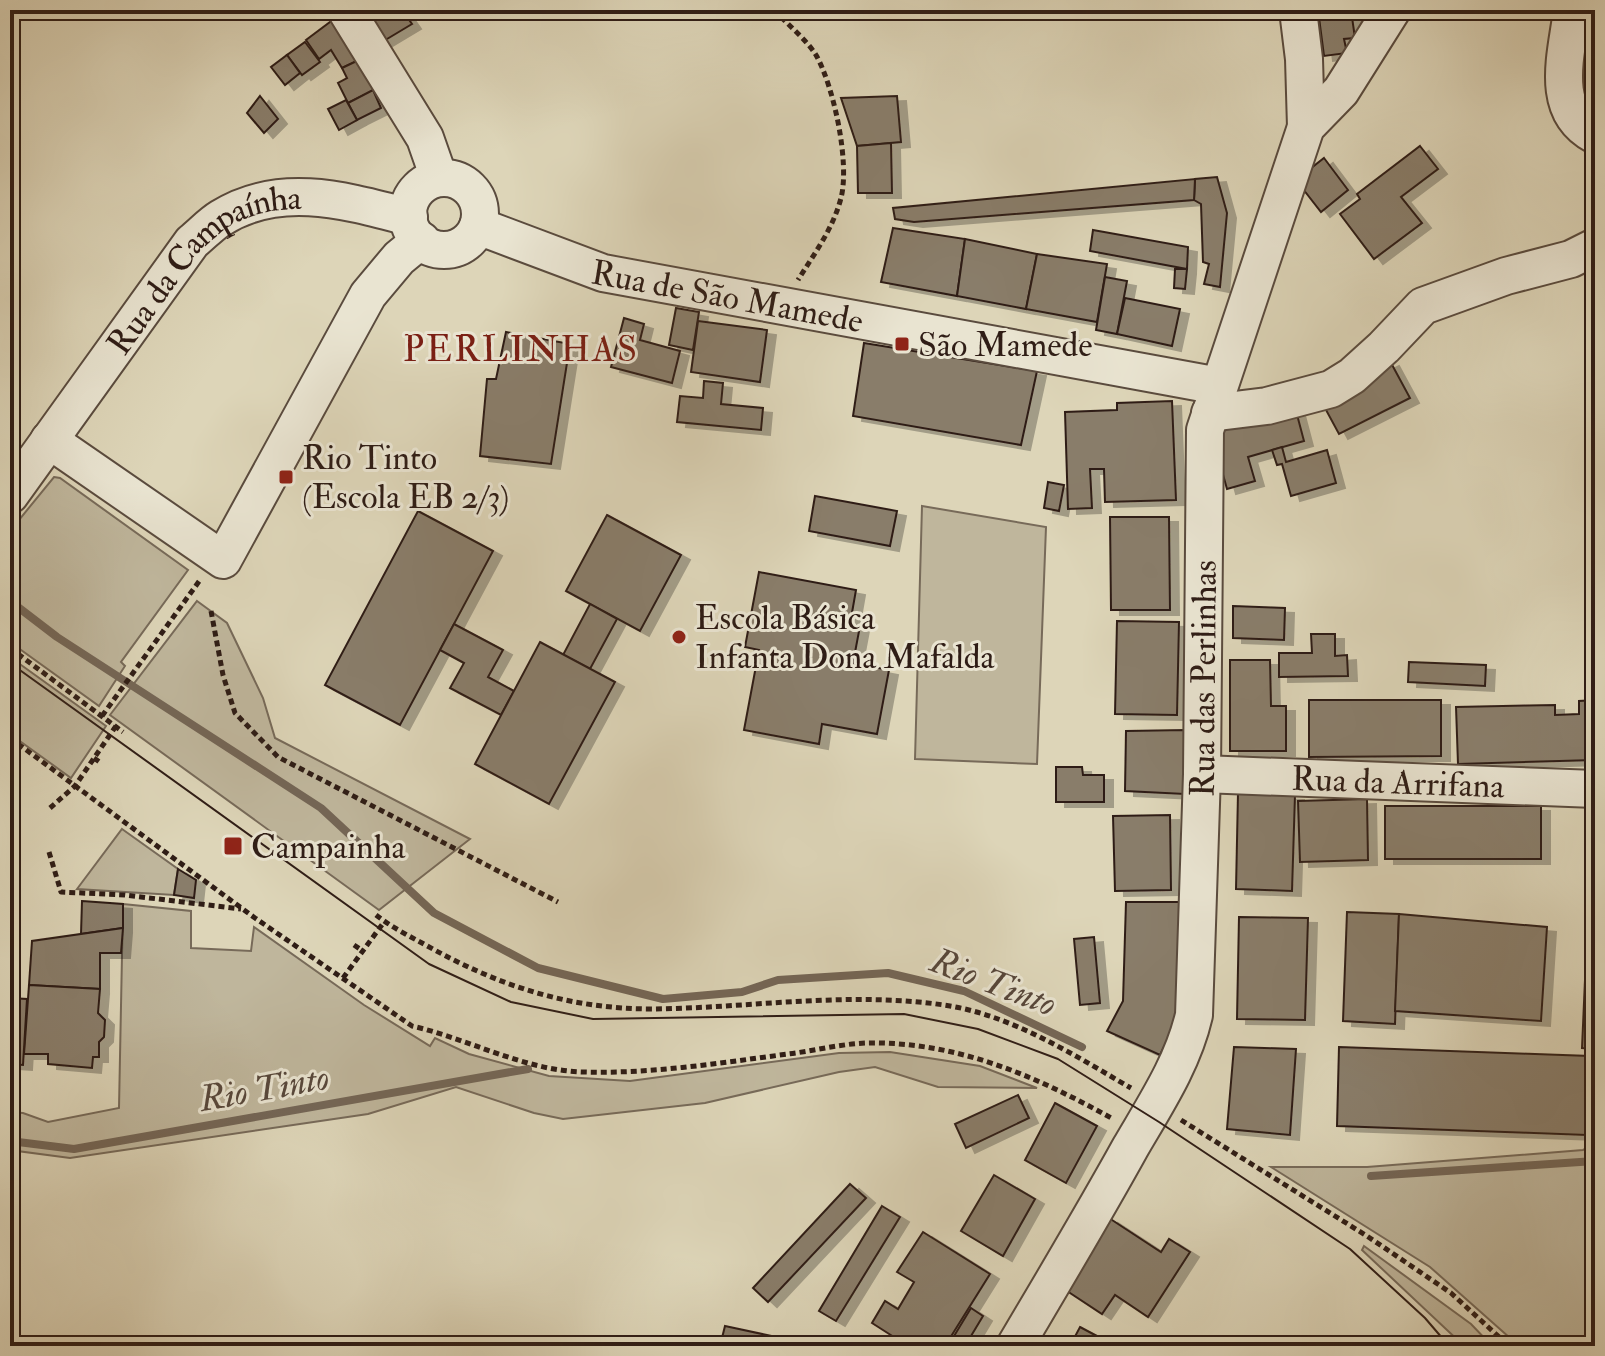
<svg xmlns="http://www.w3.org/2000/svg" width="1605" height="1356" font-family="'IM FELL Double Pica',serif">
<defs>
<filter id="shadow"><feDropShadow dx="9" dy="5" stdDeviation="0" flood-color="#0004"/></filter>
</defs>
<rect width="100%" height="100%" fill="#ddd5b8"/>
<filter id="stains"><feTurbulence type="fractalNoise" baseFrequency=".0025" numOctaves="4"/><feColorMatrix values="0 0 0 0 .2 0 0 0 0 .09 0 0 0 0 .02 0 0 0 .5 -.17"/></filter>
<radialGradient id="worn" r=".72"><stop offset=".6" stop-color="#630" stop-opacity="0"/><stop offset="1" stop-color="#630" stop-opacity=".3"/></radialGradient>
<g fill="#bfb69c" stroke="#776a59" stroke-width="2">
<polygon points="54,477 60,478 188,570 121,662 125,666 99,706 10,642 10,531"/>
<polygon points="922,506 1046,527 1037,764 915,759"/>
<polygon points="197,601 227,623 263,698 275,738 470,839 379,910 110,715"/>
<polygon points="10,657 106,726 71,778 10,734"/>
<polygon points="122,829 178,869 174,895 77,889"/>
<polygon points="123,904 191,911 191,948 251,951 254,927 364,1005 430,1046 435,1038 469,1054 549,1076 630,1081 839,1053 890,1052 980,1066 1037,1088 938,1087 875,1067 839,1072 705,1103 563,1119 534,1113 456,1087 368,1114 70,1158 10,1150 10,1112 23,1113 48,1122 119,1108"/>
<polygon points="1595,1144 1595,1346 1519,1346 1430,1267 1271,1167 1367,1167 1583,1150"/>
<polygon points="1364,1246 1471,1324 1492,1346 1464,1346 1362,1250"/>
</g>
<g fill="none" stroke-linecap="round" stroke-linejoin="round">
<g stroke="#746656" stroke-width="8">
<polyline points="10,601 57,637 321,808 434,913 538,968 663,999 742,992 778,980 888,973 964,991 1082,1047"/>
<polyline points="10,1141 74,1149 528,1069"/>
<polyline points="1371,1176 1595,1161"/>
</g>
</g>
<g fill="#897d6a" stroke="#2f1d16" stroke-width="2" filter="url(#shadow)">
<polygon points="359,10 412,10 405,14 412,24 382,42"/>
<polygon points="1318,10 1351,10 1355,38 1344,39 1347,53 1324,56"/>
<polygon points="1580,10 1595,10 1594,69 1567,16"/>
<polygon points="338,16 363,58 342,68 331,50 319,59 306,40"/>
<polygon points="305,42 320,62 302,75 287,55"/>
<polygon points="287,55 300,73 285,85 271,67"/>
<polygon points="363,58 377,89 348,103 338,83 347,78 342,68"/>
<polygon points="373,90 381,108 357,120 348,103"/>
<polygon points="260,96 278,119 264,133 247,113"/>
<polygon points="897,96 901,142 857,146 841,98"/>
<polygon points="346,100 357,120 339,130 328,109"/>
<polygon points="891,143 892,193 858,193 857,146"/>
<polygon points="1420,146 1438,169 1401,197 1422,223 1374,259 1340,214 1360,199 1357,194"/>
<polygon points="1324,158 1348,190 1321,212 1296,180"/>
<polygon points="1217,177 1227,213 1220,287 1204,284 1209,264 1203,262 1201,204 1194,200 1195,179"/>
<polygon points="1195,179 1194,200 914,222 895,219 893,208"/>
<polygon points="893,228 965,239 957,296 881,282"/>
<polygon points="1093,230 1188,247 1187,269 1090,251"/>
<polygon points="965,239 1037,254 1026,309 957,296"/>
<polygon points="1037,254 1107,264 1097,322 1026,309"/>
<polygon points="1175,269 1187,269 1185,289 1174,288"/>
<polygon points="1105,277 1127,281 1117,334 1096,330"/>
<polygon points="1125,298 1180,309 1172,346 1117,334"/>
<polygon points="676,308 699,312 693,350 669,345"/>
<polygon points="624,318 644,324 640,340 680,351 672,383 611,367"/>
<polygon points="698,321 767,330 760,382 691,372"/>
<polygon points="506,332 570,344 551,464 480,456 487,379 496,379"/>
<polygon points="864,343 1037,371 1021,445 853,416"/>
<polygon points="1390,361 1410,398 1339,434 1319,397"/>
<polygon points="704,381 723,383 721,404 763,408 761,430 677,422 680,396 703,398"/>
<polygon points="1172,401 1176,500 1105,502 1104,469 1090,469 1092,508 1068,509 1065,412 1117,410 1117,403"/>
<polygon points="1295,407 1304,441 1248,457 1255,481 1227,489 1211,431"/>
<polygon points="1282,447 1286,462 1327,450 1336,483 1291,496 1282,464 1277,465 1272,450"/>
<polygon points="1048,482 1064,485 1059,511 1044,508"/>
<polygon points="815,496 897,511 890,546 809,531"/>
<polygon points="418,511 493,551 400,725 325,685"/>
<polygon points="607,515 681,555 640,631 566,591"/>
<polygon points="1110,517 1169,517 1170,610 1111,610"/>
<polygon points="759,572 856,590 850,624 860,626 853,663 889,670 877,734 822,724 819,744 744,730 759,650 745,647"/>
<polygon points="590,604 617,619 590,669 563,655"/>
<polygon points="1233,606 1285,608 1284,640 1233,638"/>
<polygon points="1117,621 1179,622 1177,715 1115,714"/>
<polygon points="454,624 503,650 488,677 514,691 501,715 450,688 464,663 440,650"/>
<polygon points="1311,634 1335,634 1335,656 1347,655 1348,676 1279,677 1279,653 1312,653"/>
<polygon points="540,642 615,682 549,804 475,764"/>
<polygon points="1230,660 1270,660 1271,706 1286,706 1286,751 1230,751"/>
<polygon points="1409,662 1486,665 1485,686 1408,682"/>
<polygon points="1309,700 1441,700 1441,756 1309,757"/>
<polygon points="1595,700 1595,760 1458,764 1456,707 1555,705 1555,715 1579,714 1579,701"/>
<polygon points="1186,730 1185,794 1125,791 1126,731"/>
<polygon points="1056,767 1082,767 1083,775 1104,775 1104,802 1056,802"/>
<polygon points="1238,793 1295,795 1292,891 1236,889"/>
<polygon points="1367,799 1368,860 1300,862 1298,801"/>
<rect x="1385" y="806" width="156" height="53"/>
<polygon points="1170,815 1171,890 1115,891 1113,816"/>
<polygon points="178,869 196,880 194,898 174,895"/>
<polygon points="82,901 123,904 123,928 81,934"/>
<polygon points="1126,902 1183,902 1178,1018 1160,1055 1107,1031 1123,1001"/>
<polygon points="1347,912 1399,914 1395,1024 1343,1021"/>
<polygon points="1399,914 1547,927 1541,1021 1395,1011"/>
<polygon points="1239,917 1308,918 1305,1020 1237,1019"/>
<polygon points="123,928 121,953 100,953 100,989 29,985 32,941"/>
<polygon points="1587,935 1595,936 1595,1049 1582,1048"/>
<polygon points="1094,937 1100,1003 1080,1005 1074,939"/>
<polygon points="29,985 100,989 98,1013 105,1020 104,1037 99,1042 99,1057 93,1057 92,1068 48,1064 48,1054 24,1054"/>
<polygon points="10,998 27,999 23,1065 10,1064"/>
<polygon points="1234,1047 1296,1049 1290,1135 1227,1129"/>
<polygon points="1339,1047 1590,1056 1587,1135 1337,1126"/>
<polygon points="1018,1095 1029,1118 966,1148 955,1124"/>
<polygon points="1055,1103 1097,1126 1066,1183 1025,1160"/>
<polygon points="994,1175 1035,1199 1003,1256 961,1231"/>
<polygon points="850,1184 866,1198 768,1302 753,1288"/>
<polygon points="882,1206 900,1217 836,1321 819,1311"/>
<polygon points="1109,1218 1161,1252 1169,1239 1190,1252 1148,1317 1115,1295 1102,1314 1064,1289"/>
<polygon points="923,1232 990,1274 945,1346 908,1346 872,1323 885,1301 898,1309 914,1282 897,1272"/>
<polygon points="971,1308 983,1316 965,1346 948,1346"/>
<polygon points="725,1326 818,1346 720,1346"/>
<polygon points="1080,1327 1112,1344 1111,1346 1070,1346"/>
</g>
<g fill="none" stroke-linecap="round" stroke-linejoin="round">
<g stroke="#5a4b3e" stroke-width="40">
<g id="minor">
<polyline points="346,10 425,138 439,178"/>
<polyline points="1298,10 1304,59 1306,127"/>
<path d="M1572,10C1567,53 1548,110 1595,135"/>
<circle cx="444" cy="214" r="36"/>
<path id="s1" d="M478,226L603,273L1219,386"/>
<polyline points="1210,413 1267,406 1331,389 1352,376 1384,347 1423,306 1506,276 1571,259 1595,247"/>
<polyline points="49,440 223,560 368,295 399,258 421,240"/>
<path id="s2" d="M10,495L192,242C202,234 211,224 221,218C280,181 347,201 409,217"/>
<path id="s3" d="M1202,774L1595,789"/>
<path id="s4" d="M1015,1346C1054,1280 1093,1215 1130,1148C1155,1105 1183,1063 1194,1015L1202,774L1205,430L1306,127L1341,91L1392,10"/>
</g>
</g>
<g stroke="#2f1d16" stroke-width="5" stroke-dasharray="6 4" stroke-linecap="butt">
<path d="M774,10C787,24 806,39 816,55C834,87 850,163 841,198C833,229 814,254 798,280"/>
<polyline points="211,611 223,675 235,713 278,757 558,902"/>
<polyline points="10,648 123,732"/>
<polyline points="102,716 200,580"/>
<path d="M10,738L255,918L412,1026C469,1039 523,1070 582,1072C652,1074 719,1063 788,1054C813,1051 840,1044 866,1043C956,1041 1036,1076 1113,1119"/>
<polyline points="94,758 101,763"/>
<polyline points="50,808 75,786 116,726"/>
<polyline points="49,852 61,892 125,895 241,909"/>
<path d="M376,915C390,926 407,935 422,943C496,985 567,1009 653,1009C749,1008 847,991 944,1005C1012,1015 1072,1054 1131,1088"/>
<polyline points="354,945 363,951"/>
<polyline points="343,978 384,922"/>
<polyline points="1181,1120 1367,1236 1451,1293 1509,1346"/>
</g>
<use href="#minor" stroke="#e9e4d1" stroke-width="36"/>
<polyline stroke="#2f1d16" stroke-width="2" points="10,663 429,964 511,1002 593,1019 904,1014 978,1029 1058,1059 1159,1122 1350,1249 1425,1318 1449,1346"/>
</g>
<g fill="#8f2418" stroke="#e9e4d1" stroke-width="3">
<rect x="894" y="336" width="16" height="16" rx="4"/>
<rect x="278" y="469" width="16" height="16" rx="4"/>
<circle cx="679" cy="637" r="8"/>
<rect x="223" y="836" width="20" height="20" rx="4"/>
</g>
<g text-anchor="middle" stroke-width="6" stroke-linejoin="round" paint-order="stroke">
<g font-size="34" fill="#2f1d16" stroke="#e9e4d1">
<text dy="12" stroke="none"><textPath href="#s2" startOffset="306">Rua da Campaínha</textPath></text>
<text dy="12" stroke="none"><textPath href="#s1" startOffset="260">Rua de São Mamede</textPath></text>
<text dy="12" stroke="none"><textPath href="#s4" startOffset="714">Rua das Perlinhas</textPath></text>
<text dy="12" stroke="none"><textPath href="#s3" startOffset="196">Rua da Arrifana</textPath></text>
</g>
<g font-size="34" fill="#2f1d16" stroke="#e9e4d1" text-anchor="start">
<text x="918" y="356">São Mamede</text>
<text x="302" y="469">Rio Tinto<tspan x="302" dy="39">(Escola EB 2/3)</tspan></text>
<text x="695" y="629">Escola Básica<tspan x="695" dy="39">Infanta Dona Mafalda</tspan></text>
<text x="251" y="858">Campainha</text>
</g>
<g font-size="36" letter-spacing="2" fill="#7a1f14" stroke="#e9e4d1">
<text x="521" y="361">PERLINHAS</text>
</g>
<g font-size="36" font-style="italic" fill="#57473b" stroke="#e9e4d1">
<text transform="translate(994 981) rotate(21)" y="13">Rio Tinto</text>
<text transform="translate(264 1087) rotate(-10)" y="13">Rio Tinto</text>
</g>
</g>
<rect width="1605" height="1356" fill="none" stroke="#ddd5b8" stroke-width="40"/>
<rect x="12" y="12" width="1581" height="1332" fill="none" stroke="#2f1d16" stroke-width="4"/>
<rect x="20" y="20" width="1565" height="1316" fill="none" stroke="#2f1d16" stroke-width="2"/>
<rect width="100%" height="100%" filter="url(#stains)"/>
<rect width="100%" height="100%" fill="url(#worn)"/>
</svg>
